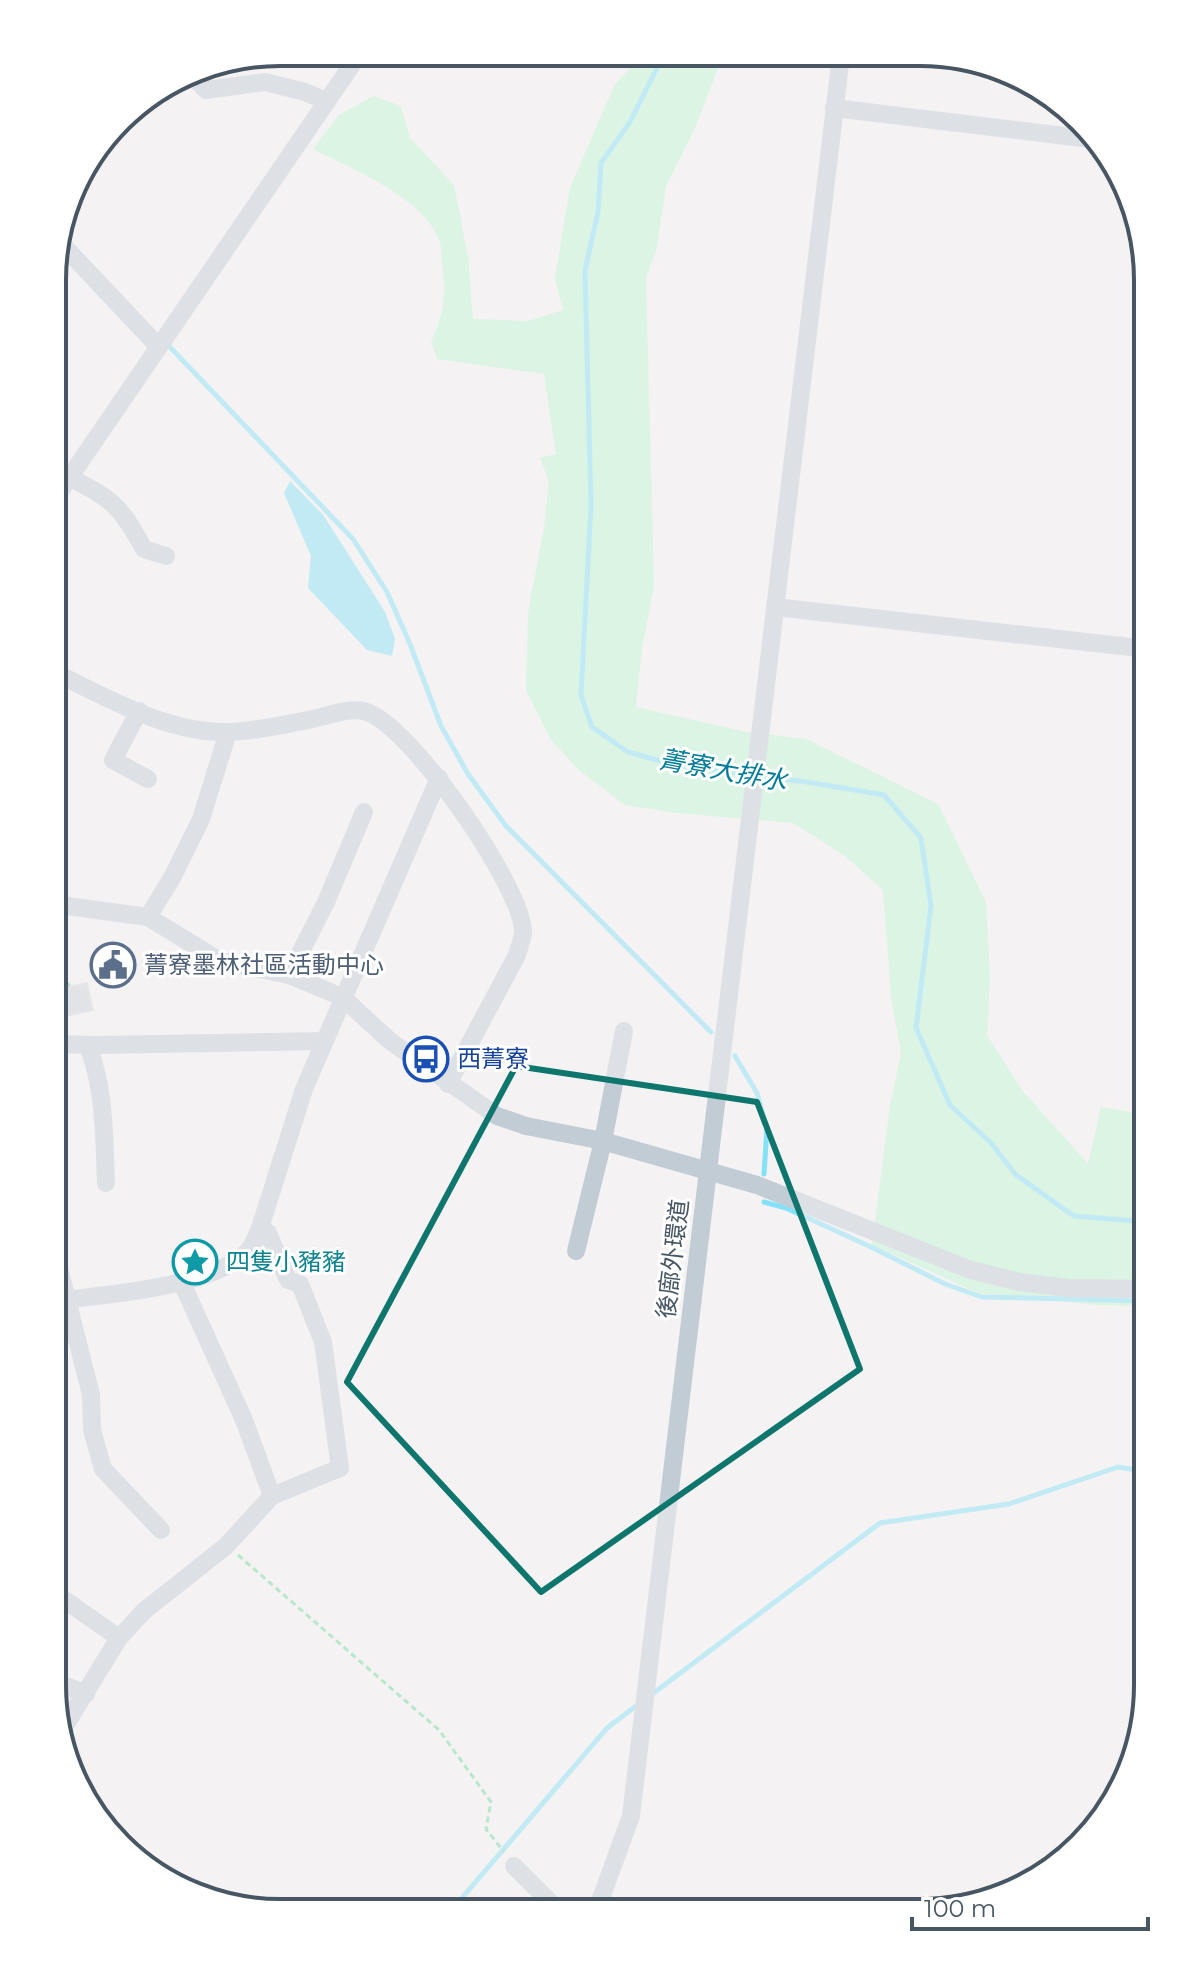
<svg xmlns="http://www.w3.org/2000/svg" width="1200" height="1965" font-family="Montserrat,'Noto Sans TC',sans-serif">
<rect width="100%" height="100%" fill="#f4f2f2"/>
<path fill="#bdf5d2" d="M638,54L721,55L720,63L695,128L666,186L656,251L646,277L654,586L642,648L636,707L742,731L806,739L938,804L986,902L990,978L987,1035L1021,1089L1088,1164L1101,1107L1131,1112L1148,1125V1306L1098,1305L978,1293L872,1245L890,1106L901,1053L891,997L883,890L845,856L793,823L677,813L625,805L580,771L551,740L526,690L528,613L544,528L549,481L540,458L556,454L544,374L437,359L431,342C444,313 447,296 442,264C441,256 442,246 439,239C421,196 352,169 313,149L339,115L374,96L401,106L410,138L454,185L468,257L473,319L528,321L563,310L555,279L570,188L614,86L638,59Z"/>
<polygon fill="#85e1f7" points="290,481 324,516 385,612 395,639 392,656 367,650 308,588 311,556 284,493"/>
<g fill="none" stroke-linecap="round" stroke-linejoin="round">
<g stroke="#85e1f7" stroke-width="5">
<polyline points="661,54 659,64 630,122 601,163 598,212 585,271 591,505 581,695 592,727 628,752 679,766 807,782 884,795 921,838 931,906 916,1028 950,1105 991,1143 1016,1175 1074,1216 1148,1222"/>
<polyline points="168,345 353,539 387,592 410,644 441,726 468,774 506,826 711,1032"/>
<polyline points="735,1056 757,1093 767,1128 764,1174"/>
<polyline points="764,1202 786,1208 871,1247 945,1284 982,1297 1148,1301"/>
<polyline points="651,1695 880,1523 1009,1504 1118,1467 1148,1472"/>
<polyline points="450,1912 607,1728 640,1703"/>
</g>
</g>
<g fill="#cdd1d8" stroke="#d5d8de" stroke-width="2">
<polygon points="117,952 127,952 131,970 99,977 95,960"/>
<polygon points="87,983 93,1010 61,1017 55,990"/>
</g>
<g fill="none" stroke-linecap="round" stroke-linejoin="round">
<g stroke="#70d8a3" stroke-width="3" stroke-dasharray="6 4" stroke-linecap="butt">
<polyline points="53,968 70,986"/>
<polyline points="238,1555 439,1730 491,1802 486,1829 504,1852"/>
</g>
<g stroke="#c1ccd5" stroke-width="18">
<polyline points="188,72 206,90 265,82 305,92 326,101"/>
<polyline points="834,108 1090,139"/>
<polyline points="57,239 158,346"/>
<path d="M69,477C113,500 120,505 144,549L166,556"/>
<polyline points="54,500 360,53"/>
<polyline points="775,607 1148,649"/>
<path d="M53,672C107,697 164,732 224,732C251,732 281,725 308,720C326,717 349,706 367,712C411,727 521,884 523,931C523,938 519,947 517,955L448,1084"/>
<polyline points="139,711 113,760 148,779"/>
<polyline points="53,904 148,917 220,961 289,975 342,997 390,1041 497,1116 526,1126 603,1141 757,1185 971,1270 1019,1282 1069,1288 1148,1289"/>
<polyline points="148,917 173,876 201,819 225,742 225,732"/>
<polyline points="289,975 326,902 364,812"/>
<polyline points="53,1044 97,1045 324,1041"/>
<path d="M88,1046C105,1089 104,1137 106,1183"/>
<polyline points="53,1244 91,1395 92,1430 103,1469 161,1530"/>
<polyline points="576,1251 603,1141 624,1031"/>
<polyline points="182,1283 244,1420 272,1496"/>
<path d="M53,1301C104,1295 212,1288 249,1250C254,1244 257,1235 260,1228L304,1089L439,778"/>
<polyline points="52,1591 119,1638"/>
<polyline points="52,1680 86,1694"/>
<polyline points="61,1732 119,1638 144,1611 226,1546 272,1496 340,1468 323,1342 300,1284 288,1280 268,1233 260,1228"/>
<polyline points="514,1866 560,1912"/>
<polyline points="596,1912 631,1816 841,56"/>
</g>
</g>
<path d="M0 0H1200V1965H0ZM516,1066L757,1102L860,1369L541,1592L347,1382Z" fill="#f4f2f2" fill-opacity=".55" fill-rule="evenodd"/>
<path fill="none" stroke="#0f766e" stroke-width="6" stroke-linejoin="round" d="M516,1066L757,1102L860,1369L541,1592L347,1382Z"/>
<defs>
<g id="civic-ring" transform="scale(2.3)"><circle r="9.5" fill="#fff" stroke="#5c6f8a" stroke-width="1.5"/><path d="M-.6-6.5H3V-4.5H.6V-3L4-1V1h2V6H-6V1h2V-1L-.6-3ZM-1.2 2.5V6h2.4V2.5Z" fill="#5c6f8a"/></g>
<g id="bus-ring" transform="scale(2.3)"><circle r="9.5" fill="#fff" stroke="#1a4fb4" stroke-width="1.5"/><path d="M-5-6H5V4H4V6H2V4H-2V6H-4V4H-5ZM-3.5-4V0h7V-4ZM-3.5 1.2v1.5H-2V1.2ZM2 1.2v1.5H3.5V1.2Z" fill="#1a4fb4"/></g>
<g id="sight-ring" transform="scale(2.3)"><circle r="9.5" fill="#fff" stroke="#0f9aa8" stroke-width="1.5"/><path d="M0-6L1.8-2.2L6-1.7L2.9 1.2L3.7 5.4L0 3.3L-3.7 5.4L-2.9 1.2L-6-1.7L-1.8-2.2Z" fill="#0f9aa8"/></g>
</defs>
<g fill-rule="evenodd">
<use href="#civic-ring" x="113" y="965"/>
<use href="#bus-ring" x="426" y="1059"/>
<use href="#sight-ring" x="195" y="1262"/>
</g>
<g text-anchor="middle" stroke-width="6" stroke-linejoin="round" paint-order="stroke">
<g font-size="24" fill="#4e5e75" stroke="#fff" text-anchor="start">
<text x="144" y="973">菁寮墨林社區活動中心</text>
</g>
<g font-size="24" fill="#164399" stroke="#fff" text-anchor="start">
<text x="457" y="1067">西菁寮</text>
</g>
<g font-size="24" fill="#475662" stroke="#fff">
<text transform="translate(673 1259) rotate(-83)" y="8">後廍外環道</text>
</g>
<g font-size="24" fill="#0d838f" stroke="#fff" text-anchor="start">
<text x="226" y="1270">四隻小豬豬</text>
</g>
<g font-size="26" font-style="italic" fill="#037c9a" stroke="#fff">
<text transform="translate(723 770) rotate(10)" y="9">菁寮大排水</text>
</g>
</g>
<path d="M0 0H1200V1965H0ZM280 66H920A214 214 0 0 1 1134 280V1685A214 214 0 0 1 920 1899H280A214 214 0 0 1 66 1685V280A214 214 0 0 1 280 66Z" fill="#fff" fill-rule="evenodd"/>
<path fill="none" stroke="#475662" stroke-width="4" d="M280 66H920A214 214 0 0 1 1134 280V1685A214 214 0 0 1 920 1899H280A214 214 0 0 1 66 1685V280A214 214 0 0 1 280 66Z"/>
<path d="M912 1917v12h236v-12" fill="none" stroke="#475662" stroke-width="4"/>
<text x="924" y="1917" font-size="24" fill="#475662" stroke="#ffffff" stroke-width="6" paint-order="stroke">100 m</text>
</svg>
